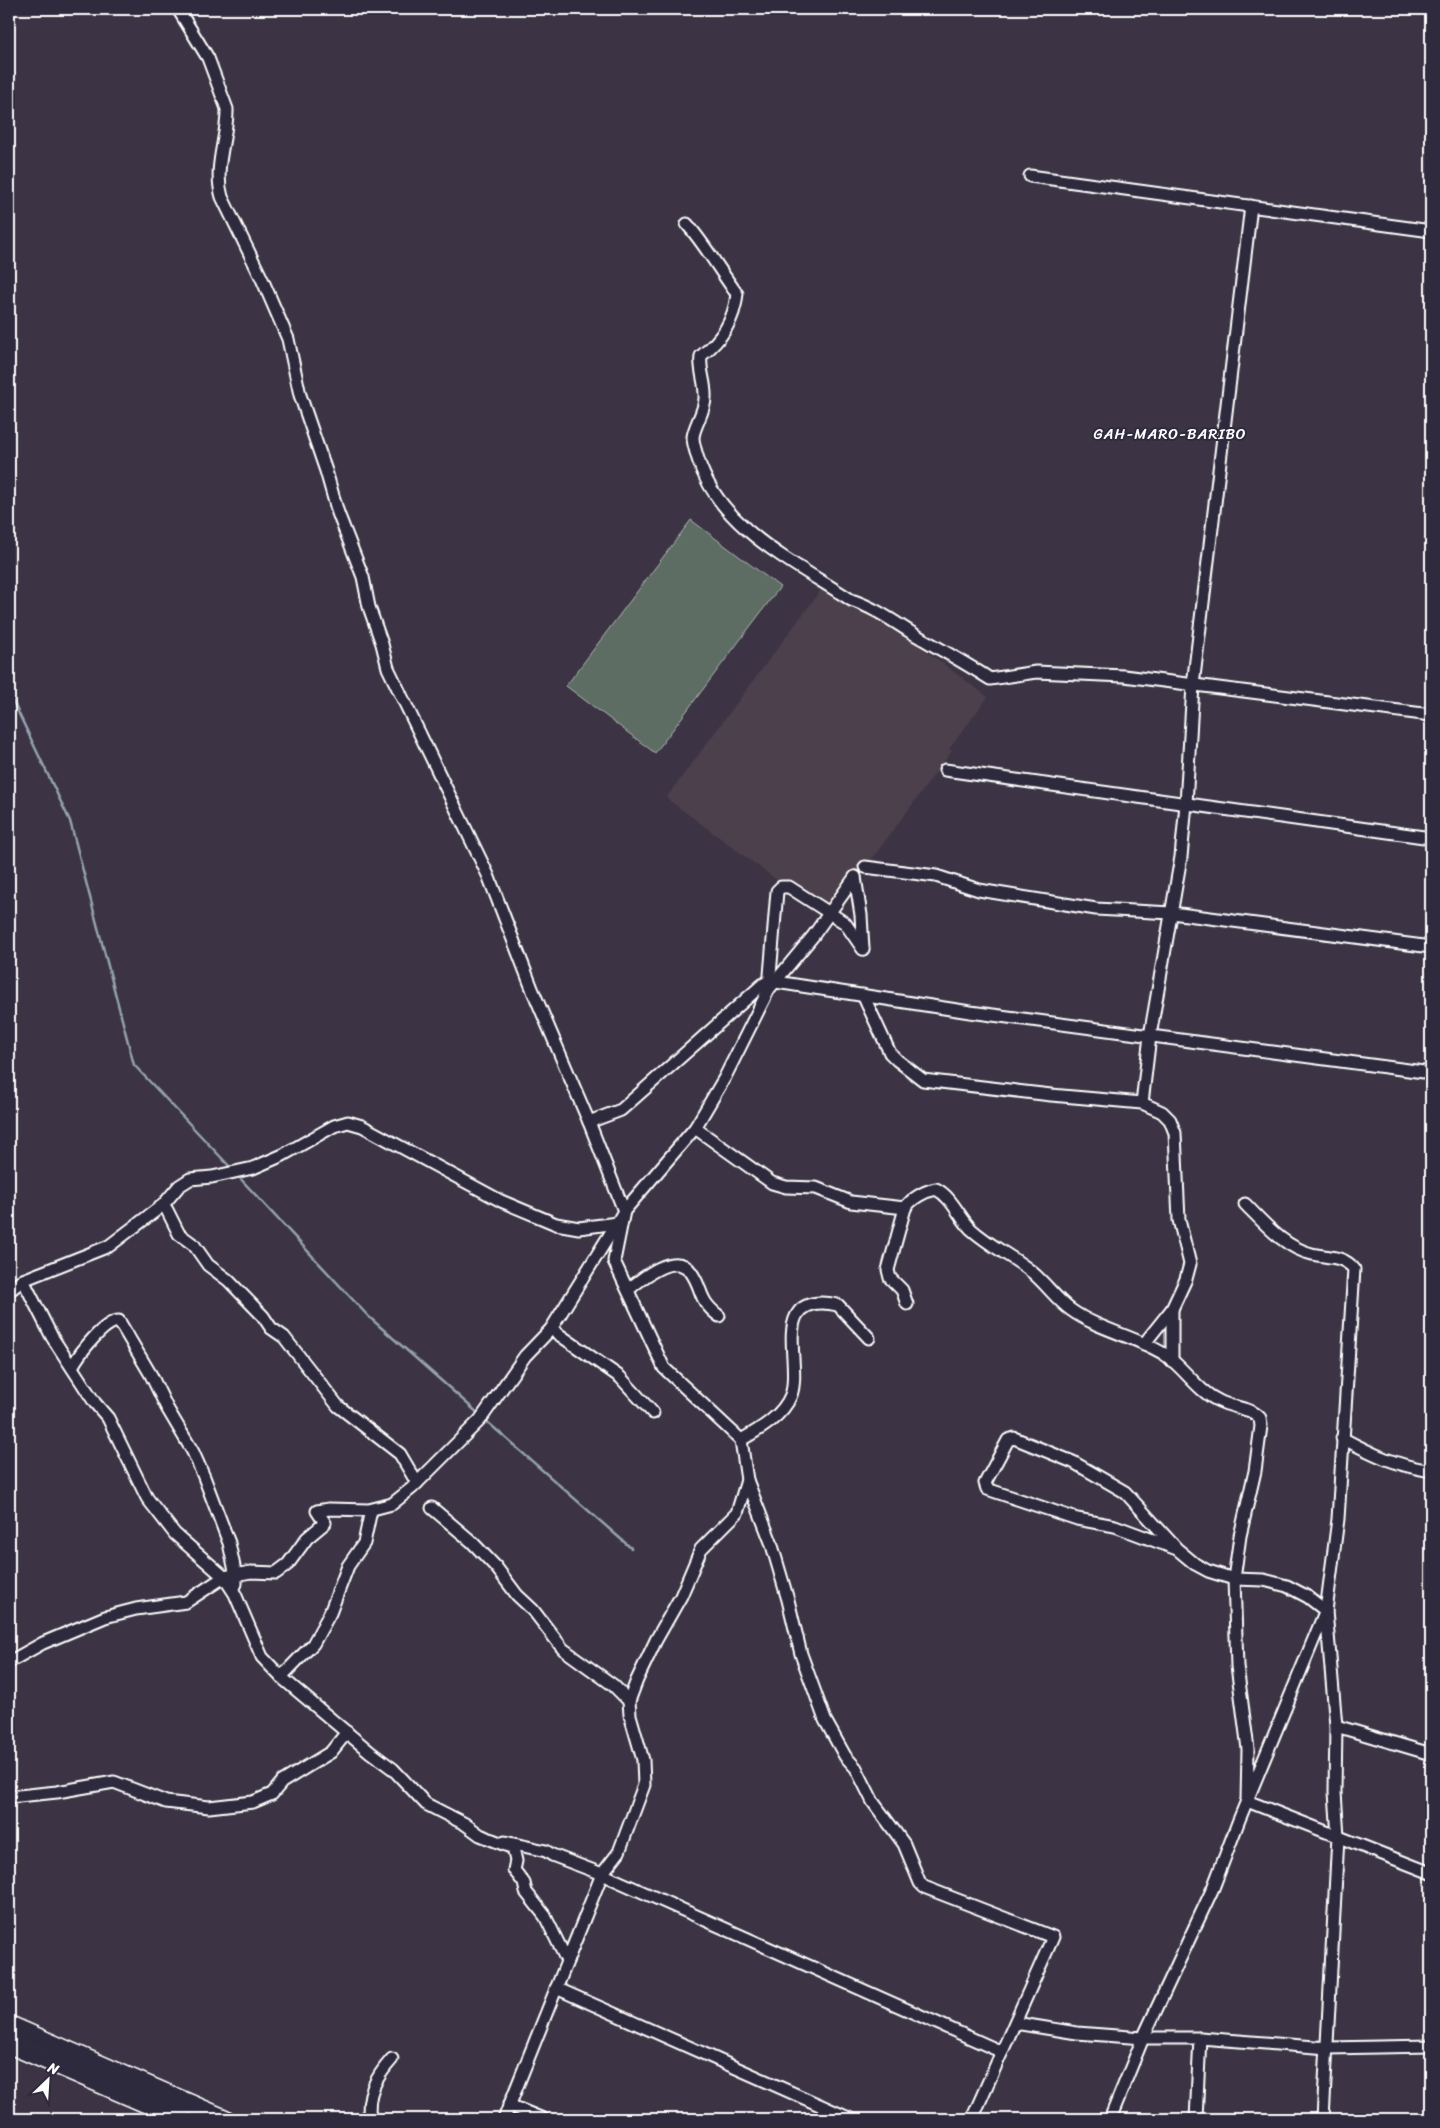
<svg xmlns="http://www.w3.org/2000/svg" width="1440" height="2128" font-family="Sriracha,sans-serif">
<rect width="100%" height="100%" fill="#3c3444"/>
<filter id="ink" filterUnits="userSpaceOnUse"><feTurbulence type="fractalNoise" baseFrequency=".02" numOctaves="2"/><feDisplacementMap in="SourceGraphic" scale="10" xChannelSelector="R" yChannelSelector="G"/><feConvolveMatrix kernelMatrix="1 2 1 2 8 2 1 2 1" color-interpolation-filters="sRGB"/></filter>
<g filter="url(#ink)">
<polygon fill="#4c3f4c" points="829,579 988,697 949,749 952,751 828,918 666,798"/>
<polygon fill="#5d6d64" stroke="#aeb6b2" points="691,520 780,587 655,753 566,686"/>
<g fill="none" stroke-linecap="round" stroke-linejoin="round">
<g stroke="#95a3af" stroke-width="2.5">
<polyline points="9,693 70,821 134,1065 232,1169"/>
<polyline points="237,1175 368,1316 480,1415"/>
<polyline points="484,1419 631,1548"/>
</g>
<g stroke="#fff" stroke-width="15">
<g id="street">
<path d="M178,9L208,58L227,109C228,137 213,166 222,197L262,279L288,339L300,395L326,471L338,513L363,577L369,607L382,644L388,668L488,875L533,991L589,1122L624,1211L614,1261L664,1368L741,1440L747,1480L737,1513L701,1549L681,1596L656,1640L637,1680L629,1701L630,1715L643,1760L644,1785L619,1852L602,1874L504,2119"/>
<polyline points="1030,176 1431,231"/>
<path d="M687,224C706,246 720,271 737,294C734,321 722,339 701,356C699,370 706,383 705,398C705,411 694,426 693,437C693,444 696,452 698,459C719,528 795,563 851,600C873,607 893,621 912,633C938,648 964,662 990,679L1036,672L1124,676L1431,715"/>
<polyline points="945,770 1431,838"/>
<polyline points="865,867 936,876 979,890 1096,909 1172,913 1431,947"/>
<polyline points="855,877 861,915 863,949"/>
<polyline points="776,982 970,1012 1431,1073"/>
<polyline points="769,987 777,891 781,887 789,887 845,923 863,949"/>
<polyline points="863,995 890,1053 897,1060 923,1080 1051,1095 1142,1103 1162,1112 1170,1120 1175,1133 1179,1220 1190,1264 1186,1279 1172,1309 1172,1361"/>
<polyline points="1142,1103 1150,1036 1181,857 1186,804 1193,685 1251,206"/>
<polyline points="589,1122 621,1110 762,985 769,981"/>
<polyline points="695,1128 772,1183 786,1187 816,1188 851,1202 905,1208"/>
<path d="M1245,1204C1265,1224 1284,1247 1312,1254C1328,1258 1343,1255 1354,1269L1338,1519L1326,1611L1336,1726L1335,1792L1338,1837L1323,2119"/>
<polyline points="163,1205 167,1210 179,1234 194,1245 208,1265 228,1280 263,1316 271,1328 284,1337 338,1406 400,1454 417,1483"/>
<polyline points="23,1280 52,1337 95,1403 108,1418 147,1498 175,1534 224,1577 235,1594 262,1657 281,1677 370,1752 393,1769 426,1804 465,1824 480,1835 513,1848 516,1861 514,1870 524,1883 526,1892 545,1916 567,1961"/>
<path d="M628,1290C641,1279 675,1250 691,1272C704,1291 697,1299 719,1316"/>
<polyline points="9,1291 23,1280 109,1246 163,1205 179,1186 190,1179 212,1177 253,1168 283,1155 334,1126 348,1122 362,1126 501,1201 556,1224 579,1228 617,1223 624,1211 695,1128 725,1077 769,989 813,936 855,877"/>
<path d="M907,1304L902,1290L890,1278L888,1270L905,1208C912,1198 925,1191 936,1189C952,1197 959,1217 971,1229C991,1247 1014,1257 1033,1273C1047,1285 1057,1300 1071,1310C1099,1330 1135,1336 1164,1354C1184,1367 1197,1391 1219,1401C1232,1408 1250,1407 1260,1418L1261,1426L1255,1471L1240,1536L1234,1579L1237,1666L1248,1749L1247,1801L1431,1873"/>
<polyline points="551,1329 620,1377 653,1413"/>
<polyline points="1144,1344 1172,1309"/>
<path d="M72,1367C79,1354 104,1321 119,1321L151,1375L167,1408L193,1452L204,1477L229,1543L236,1576V1584"/>
<path d="M1342,1438C1374,1455 1395,1465 1431,1471"/>
<path d="M741,1440C759,1430 783,1416 791,1395C803,1363 767,1290 838,1305L869,1338"/>
<polyline points="747,1480 771,1542 788,1600 801,1654 825,1720 845,1756 856,1768 873,1802 904,1844 920,1883 924,1887 1053,1937 972,2119"/>
<polyline points="432,1508 471,1541 496,1567 517,1595 533,1610 563,1649 613,1685 629,1701"/>
<polyline points="1177,1549 1115,1526 1077,1519 987,1489 985,1483 1008,1440 1014,1438 1073,1462 1125,1492 1177,1549 1195,1564 1208,1571 1234,1579 1264,1580 1287,1586 1308,1597 1326,1611"/>
<polyline points="9,1662 43,1643 105,1617 136,1609 186,1602 224,1577 251,1572 276,1573 288,1564 307,1538 325,1523 317,1511 329,1509 369,1510 392,1504 412,1488 480,1420 525,1356 551,1329 617,1223"/>
<polyline points="281,1677 313,1644 330,1613 348,1566 364,1543 371,1510"/>
<polyline points="1336,1726 1431,1754"/>
<polyline points="9,1797 57,1792 114,1782 166,1802 209,1807 253,1802 272,1794 282,1782 331,1752 347,1732"/>
<polyline points="505,1842 546,1851 552,1855 602,1874 1002,2052"/>
<polyline points="556,1988 851,2119"/>
<polyline points="1015,2023 1077,2033 1143,2038 1200,2038 1328,2048 1431,2046"/>
<polyline points="509,2105 543,2119"/>
<path d="M370,2119C366,2095 376,2077 392,2059"/>
<polyline points="1110,2119 1143,2038 1213,1888 1239,1820 1325,1612"/>
<polyline points="1196,2119 1200,2038"/>
</g>
</g>
<g stroke="#fff" stroke-width="21">
<g id="primary">
<polyline points="9,2025 225,2119"/>
<polyline points="9,2044 182,2119"/>
</g>
</g>
<use href="#street" stroke="#2f2a3d" stroke-width="11"/>
<use href="#primary" stroke="#2f2a3d" stroke-width="18"/>
</g>
</g>
<g text-anchor="middle" stroke-width="4" stroke-linejoin="round" paint-order="stroke">
<g font-size="15" letter-spacing="1" fill="#fff" stroke="#2f2a3d">
<text x="1170" y="439">GAH-MARO-BARIBO</text>
</g>
</g>
<rect width="1440" height="2128" fill="none" stroke="#2f2a3d" stroke-width="30"/>
<rect x="15" y="15" width="1410" height="2098" fill="none" stroke="#fff" stroke-width="2" filter="url(#ink)"/>
<g transform="translate(48 2080) rotate(25)" stroke="#2f2a3d" stroke-width="4" paint-order="stroke">
<path d="M0-4L9 19L0 12L-9 19Z" fill="#ffffff"/>
<text y="-8" font-size="14" font-weight="bold" text-anchor="middle" fill="#ffffff">N</text>
</g>
</svg>
